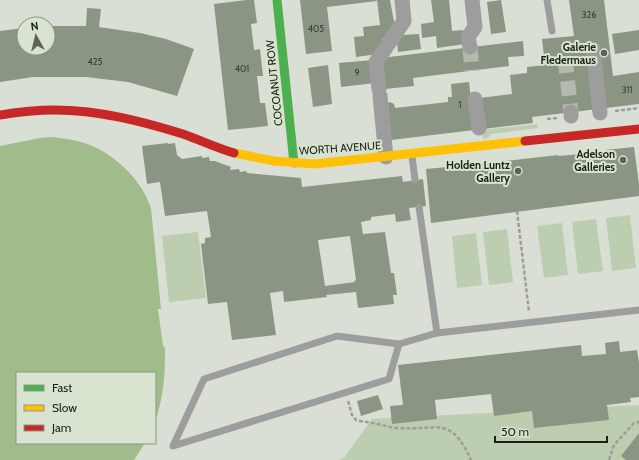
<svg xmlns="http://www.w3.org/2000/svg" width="639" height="460" font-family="Cabin,sans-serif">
<rect width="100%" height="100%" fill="#d9dfd4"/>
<g fill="#bdceb0">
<polygon points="537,124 538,128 491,134 488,138 483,139 482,130"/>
<polygon points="630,215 636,268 612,271 606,218"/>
<polygon points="596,219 603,271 578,274 572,222"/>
<polygon points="562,223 568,275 544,278 537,226"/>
<polygon points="507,229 513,282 489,285 483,232"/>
<polygon points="198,232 206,298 169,302 162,236"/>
<polygon points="476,233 482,285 457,288 452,236"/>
<polygon points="639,405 639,460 338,460 344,458 372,419"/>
</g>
<path fill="#a0bc8a" d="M53,137C66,139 78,140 90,145C117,156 142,181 151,208L161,309H158L163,346L165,348C165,376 164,395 155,422V373H17V443H145L134,460H0V146L40,138Z"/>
<g fill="#8b9583" fill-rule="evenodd">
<polygon points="247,0 254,0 257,23 251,24 254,50 260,49 263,76 257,76 260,103 265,103 268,126 228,130 214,4"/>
<polygon points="300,0 376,0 377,1 327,7 332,51 306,54"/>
<polygon points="377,0 390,0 395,27 385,39 382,38 384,47 378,54 356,57 354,37 364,36 363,27 380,25"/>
<polygon points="431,0 449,0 452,31 463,30 465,44 437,48 436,36 422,38 421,24 434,22"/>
<polygon points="501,0 506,32 491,34 487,2"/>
<polygon points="569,0 604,0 613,76 639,72 639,104 532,117 533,123 391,140 388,103 390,102 394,104 395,108 448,102 448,97 452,97 451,84 469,82 472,108 479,98 512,94 510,75 527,73 527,67 545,65 542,39 574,36"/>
<polygon points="87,8 101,9 99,27 140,33 166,39 194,49 177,96 128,82 86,77 33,77 0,82 0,31 24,28 24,48 48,48 48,26 86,26"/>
<polygon points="639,30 639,50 615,54 612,34"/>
<polygon points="419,34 421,49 398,52 397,42 403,35"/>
<polygon points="523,41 524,56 508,57 509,66 413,78 414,86 385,89 383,62 389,57"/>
<polygon points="373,60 375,83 341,87 339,63"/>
<polygon points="328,65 332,104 313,107 308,68"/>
<path d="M168,143V144L175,143L177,155L182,159L202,156V158L209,157L210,161H215L231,167L230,170L239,169L240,172L246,171L247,173L301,178L302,187L402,176L403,182L423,179L426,206L409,208L411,220L396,222L395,214L371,217V220L361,222L363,234L385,232L391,273H394L397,295H393L394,304L358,308L356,292L326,295L327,297L284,302L283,291L270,293L276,335L232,340L227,302L208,304L201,244L205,243V238L211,237L207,211L165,216L160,182L147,184L142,146ZM350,236L356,280L354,281L355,282L325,286L318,240Z"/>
<polygon points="634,147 639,184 639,196 431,223 426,169 458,166 458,167 479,165 479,164 558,155 558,156 605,152 605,150"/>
<polygon points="619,341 620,352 637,350 639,363 639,397 630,398 631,402 607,405 609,420 534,428 532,411 494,416 491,394 435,400 437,419 392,424 390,406 403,405 398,365 581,345 582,356 606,354 605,343"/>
<polygon points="378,395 383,409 361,416 357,401"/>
<polygon points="639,433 639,460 626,460 621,456"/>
</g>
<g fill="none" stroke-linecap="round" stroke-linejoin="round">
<g stroke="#b3b9ae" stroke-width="15" stroke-dasharray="15 8" stroke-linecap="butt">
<polyline points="470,47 472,71"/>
<polyline points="565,58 571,112"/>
</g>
<g stroke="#9d9e9b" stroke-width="2.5" stroke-dasharray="4 2" stroke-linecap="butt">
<polyline points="615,111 639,108"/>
<polyline points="547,119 558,118"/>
<polyline points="517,211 529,312"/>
<path d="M348,401L352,415L356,420C363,422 370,422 377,424C384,425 391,428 398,428C438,431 450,414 471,460"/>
<polyline points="609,460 614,445 634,423 639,422"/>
</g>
<g stroke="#9e9d9d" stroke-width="7">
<polyline points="547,0 552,31"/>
<polyline points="412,156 415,180"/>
<polyline points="419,207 437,333 639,310"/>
<polyline points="399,344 389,379 173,446 204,379 337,336 399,344 437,333"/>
</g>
<g stroke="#9e9d9d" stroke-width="15">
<polyline points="470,47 468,37 475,27 472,0"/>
<polyline points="593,49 600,113"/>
<polyline points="379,89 376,62 404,21 402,0"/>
<polyline points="380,96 386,157"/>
<polyline points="475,99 476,108"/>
<polyline points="571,112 571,116"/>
<polyline points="477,113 479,128"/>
</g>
<polyline stroke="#4caf50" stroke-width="9" points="277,0 294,163"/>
<polyline stroke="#ffc107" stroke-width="9" points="234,153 274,161 315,164 525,141"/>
<g stroke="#c62828" stroke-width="9">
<path d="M0,115C18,112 36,110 55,110C98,110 141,121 183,134C200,140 217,148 234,153"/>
<polyline points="525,141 639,129"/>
</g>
</g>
<g fill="#5e635a" stroke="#d8e4cf" stroke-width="1.5">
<circle cx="604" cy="53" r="4"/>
<circle cx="623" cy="160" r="4"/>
<circle cx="518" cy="171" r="4"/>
</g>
<g text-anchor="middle" stroke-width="4" stroke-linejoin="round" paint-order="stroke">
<g font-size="9" fill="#373d33">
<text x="589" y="18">326</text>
<text x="316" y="32">405</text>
<text x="95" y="65">425</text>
<text x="242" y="72">401</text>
<text x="357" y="76">9</text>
<text x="627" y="93">311</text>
<text x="460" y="108">1</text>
</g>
<g font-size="11" font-weight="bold" fill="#1b2018" stroke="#d8e4cf" text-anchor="end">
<text x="596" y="51">Galerie<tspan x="596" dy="13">Fledermaus</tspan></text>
<text x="615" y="158">Adelson<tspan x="615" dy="13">Galleries</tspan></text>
<text x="510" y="169">Holden Luntz<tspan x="510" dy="13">Gallery</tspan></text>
</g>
<g font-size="11" fill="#1b2018" stroke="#d8e4cf">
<text transform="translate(274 83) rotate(-96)" y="4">COCOANUT ROW</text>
<text transform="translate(340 148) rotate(-4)" y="4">WORTH AVENUE</text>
</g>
</g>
<rect x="16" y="372" width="140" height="72" fill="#d8e4cf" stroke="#8c9686"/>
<rect x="24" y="385" width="20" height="6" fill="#4caf50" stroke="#8c9686"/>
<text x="52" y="392" font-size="12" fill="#1b2018">Fast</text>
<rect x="24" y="405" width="20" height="6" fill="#ffc107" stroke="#8c9686"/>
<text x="52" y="412" font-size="12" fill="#1b2018">Slow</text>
<rect x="24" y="425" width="20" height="6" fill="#c62828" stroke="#8c9686"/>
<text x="52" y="432" font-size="12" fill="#1b2018">Jam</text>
<g transform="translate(36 36) rotate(352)"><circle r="19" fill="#d8e4cf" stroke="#8c9686"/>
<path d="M0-3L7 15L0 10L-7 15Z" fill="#5e635a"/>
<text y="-6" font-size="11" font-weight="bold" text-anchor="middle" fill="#1b2018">N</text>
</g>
<path d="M495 436v6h112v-6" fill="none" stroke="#1b2018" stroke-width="2"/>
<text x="501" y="436" font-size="12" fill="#1b2018" stroke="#d8e4cf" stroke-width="3" paint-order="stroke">50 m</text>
</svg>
